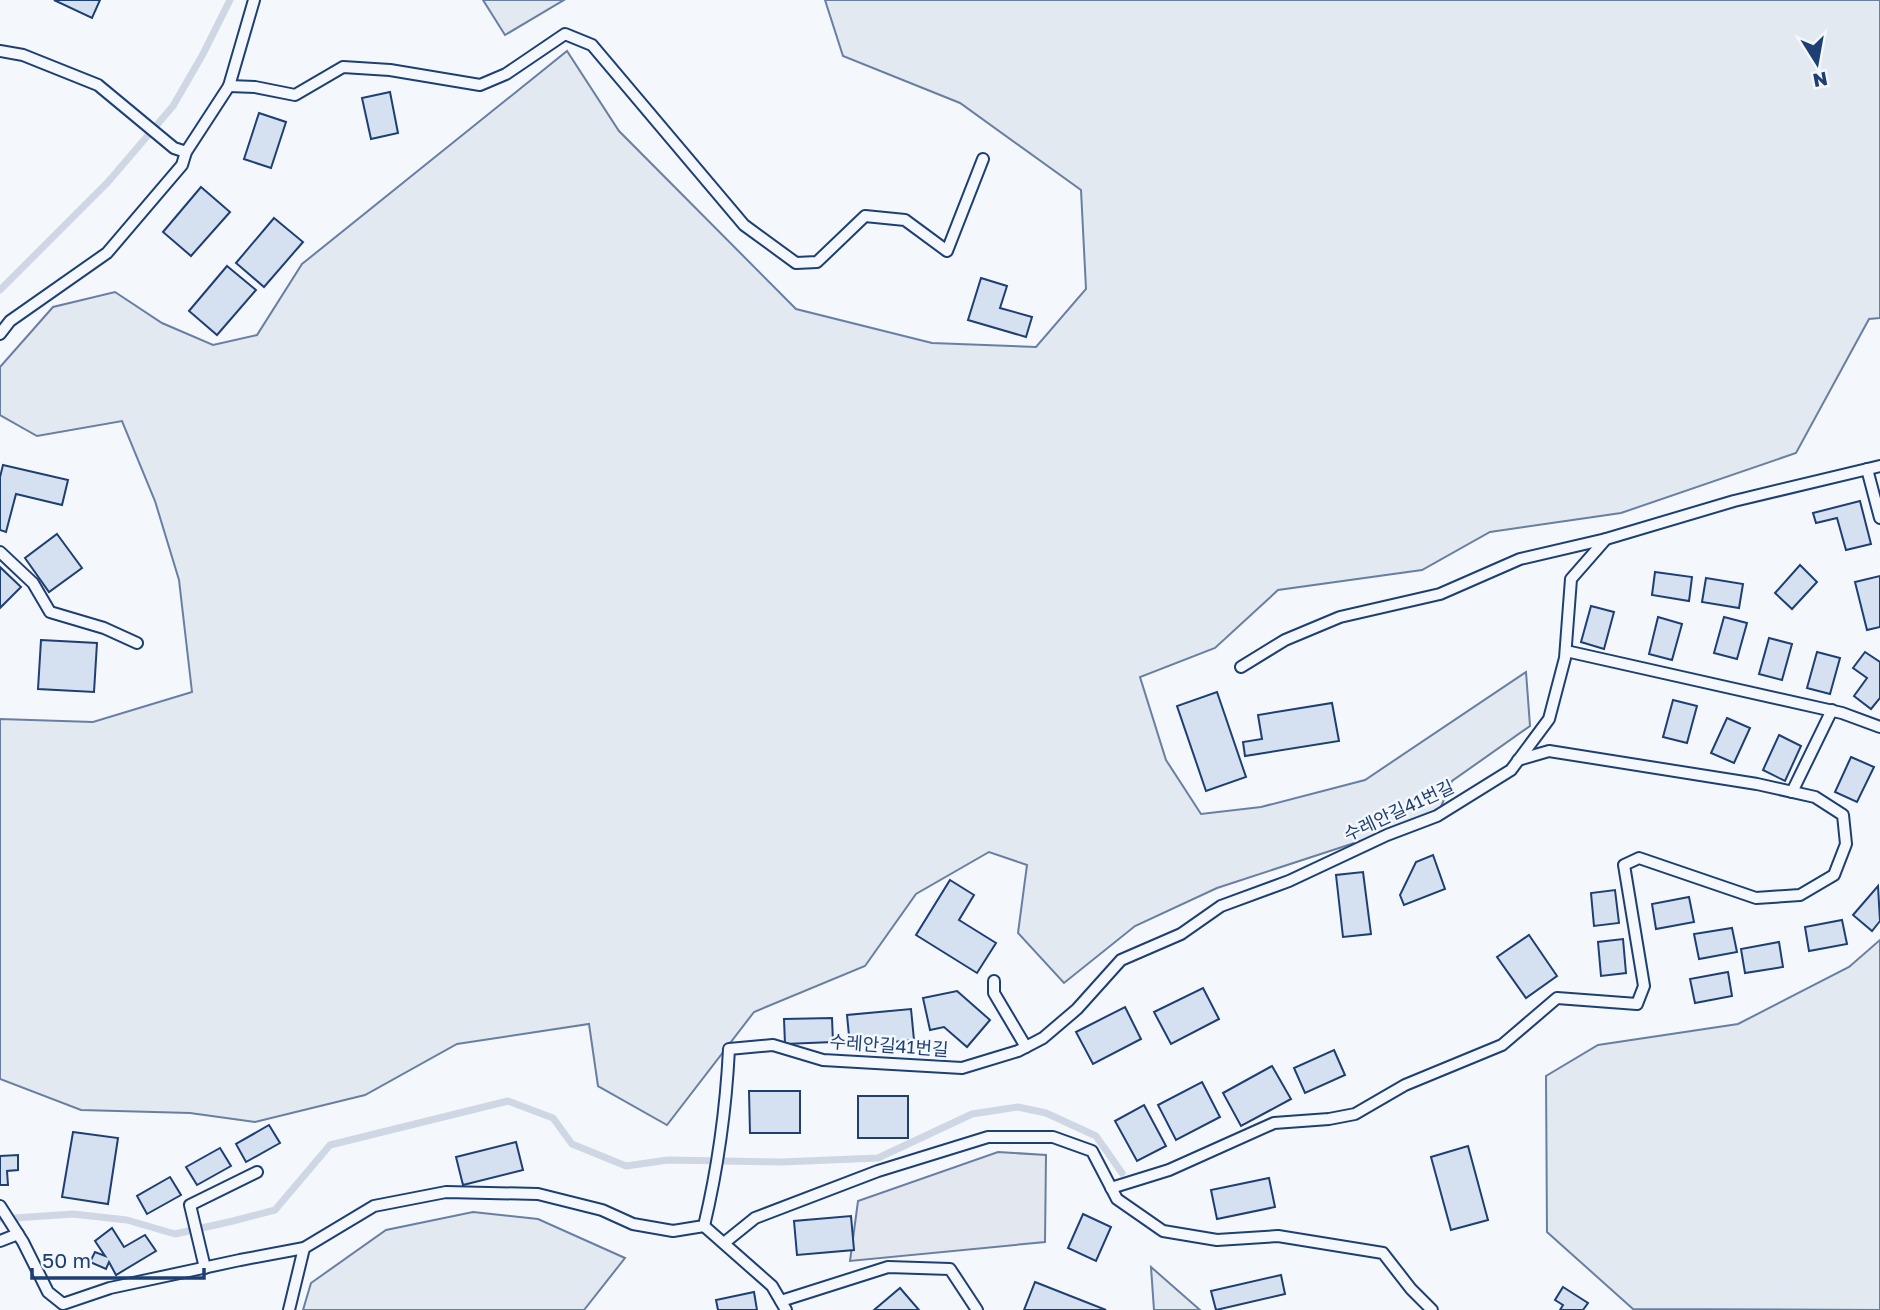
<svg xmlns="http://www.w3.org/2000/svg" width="1880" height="1310" font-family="'Golos Text','Noto Sans KR',sans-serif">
<rect width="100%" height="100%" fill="#f4f7fb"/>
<g fill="#e3e9f0" stroke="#687fa3" stroke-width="2">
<polygon points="483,0 564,0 505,35"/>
<polygon points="825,0 1880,0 1880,318 1869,319 1796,453 1621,513 1490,532 1422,570 1278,590 1215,648 1140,677 1166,760 1201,814 1261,807 1365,780 1526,672 1530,726 1452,781 1437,816 1217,888 1135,926 1064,983 1018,933 1027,865 989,852 916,894 865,966 754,1012 667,1125 598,1086 589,1024 457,1044 365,1095 255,1122 190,1113 81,1110 0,1079 0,719 93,722 192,692 179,580 155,501 122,421 37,436 0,415 0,367 53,307 115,292 162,323 213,345 257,335 302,264 567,51 619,131 796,309 932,343 1036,347 1086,289 1081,190 960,103 843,56"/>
<polygon points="1880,940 1880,1310 1633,1309 1547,1232 1546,1076 1598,1045 1738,1024 1849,967"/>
<polygon points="473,1212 538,1219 625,1258 584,1310 303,1310 311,1283 386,1230"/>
<polygon points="1151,1267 1200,1310 1154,1310"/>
</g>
<polygon fill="#e3e8f0" stroke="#687fa3" stroke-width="2" points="998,1152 1046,1155 1045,1242 850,1261 858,1201"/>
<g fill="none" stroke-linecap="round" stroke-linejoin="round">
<g stroke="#cfd7e4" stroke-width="7">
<polyline points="0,290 108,182 173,106 203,54 230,0"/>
<polyline points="0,1219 73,1214 127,1220 175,1234 233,1221 275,1210 330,1145 508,1101 553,1118 572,1144 626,1166 668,1160 782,1162 878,1158 972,1114 1018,1107 1046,1113 1096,1136 1122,1173"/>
</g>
</g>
<g fill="#d5e0f0" stroke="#1d3f73" stroke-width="2">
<polygon points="54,0 100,0 92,18"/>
<polygon points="390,92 398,133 371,139 362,98"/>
<polygon points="259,113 286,122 271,168 244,159"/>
<polygon points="201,187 230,212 191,256 163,232"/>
<polygon points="274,218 303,242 264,287 236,263"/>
<polygon points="227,266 256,290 217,335 189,311"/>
<polygon points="981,278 1007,286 1000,308 1032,317 1026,337 968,320"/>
<polygon points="3,465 68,480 62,505 16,494 6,532 0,530 0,477"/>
<polygon points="1860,501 1871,544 1846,550 1837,518 1816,523 1813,513"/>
<polygon points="57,534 82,568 49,592 25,558"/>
<polygon points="1800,565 1817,582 1792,609 1775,593"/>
<polygon points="0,567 21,587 0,608"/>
<polygon points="1655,572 1692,577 1689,601 1652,595"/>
<polygon points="1880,576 1880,627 1867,630 1855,582"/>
<polygon points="1706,578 1743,584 1739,608 1702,602"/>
<polygon points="1591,606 1614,612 1604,649 1581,642"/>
<polygon points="1658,617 1682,624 1672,660 1649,654"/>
<polygon points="1724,617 1747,623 1737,659 1714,653"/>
<polygon points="1769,638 1792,644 1782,680 1759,674"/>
<polygon points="41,640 97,643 94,692 38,689"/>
<polygon points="1817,652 1840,658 1830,694 1807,688"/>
<polygon points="1865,652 1880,662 1880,698 1871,709 1854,696 1867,678 1853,668"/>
<polygon points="1217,692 1246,777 1206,791 1177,706"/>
<polygon points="1673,700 1697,706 1687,743 1663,737"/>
<polygon points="1332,703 1339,741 1245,756 1243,742 1262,739 1258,715"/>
<polygon points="1727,718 1750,728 1734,763 1711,753"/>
<polygon points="1779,735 1801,746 1785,781 1763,770"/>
<polygon points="1851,757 1874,767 1857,802 1835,792"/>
<polygon points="1433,855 1445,889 1404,905 1400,895 1416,862"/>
<polygon points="1363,872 1371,934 1343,937 1336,875"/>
<polygon points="950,880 974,895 959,920 996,943 977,973 916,935"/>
<polygon points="1878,886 1880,921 1872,931 1853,915"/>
<polygon points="1615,890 1619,923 1594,926 1591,893"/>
<polygon points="1689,897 1694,922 1656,929 1652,904"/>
<polygon points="1842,920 1847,944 1809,951 1805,927"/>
<polygon points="1732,928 1737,952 1699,959 1694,934"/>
<polygon points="1529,935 1557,976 1526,998 1497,957"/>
<polygon points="1623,939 1626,973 1601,976 1598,942"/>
<polygon points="1779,942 1783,967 1745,973 1741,949"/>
<polygon points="1728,972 1732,996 1695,1003 1690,979"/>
<polygon points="1203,988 1219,1019 1171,1044 1154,1012"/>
<polygon points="957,991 990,1020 967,1047 944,1027 930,1030 923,998"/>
<polygon points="1125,1007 1141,1039 1093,1064 1076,1032"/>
<polygon points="911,1009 914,1040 850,1046 847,1015"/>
<polygon points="832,1018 833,1042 785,1044 784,1019"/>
<polygon points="1334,1050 1345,1075 1305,1093 1294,1068"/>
<polygon points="1272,1066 1291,1099 1241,1126 1223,1093"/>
<polygon points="1202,1082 1220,1117 1176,1140 1158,1105"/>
<polygon points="749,1091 800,1091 800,1133 750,1133"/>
<rect x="858" y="1096" width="50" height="42"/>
<polygon points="1144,1105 1166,1146 1137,1161 1115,1121"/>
<polygon points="269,1125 280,1143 246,1162 236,1144"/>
<polygon points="73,1132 118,1138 108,1204 62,1197"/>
<polygon points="516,1142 523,1170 463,1185 456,1157"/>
<polygon points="1468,1146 1488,1220 1451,1230 1431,1157"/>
<polygon points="220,1148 231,1166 197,1185 186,1167"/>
<polygon points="18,1155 18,1170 7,1171 8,1185 0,1185 0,1156"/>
<polygon points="170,1177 181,1195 147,1214 137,1196"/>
<polygon points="1269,1178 1275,1207 1217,1219 1211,1190"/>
<polygon points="1083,1214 1111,1227 1096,1261 1068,1248"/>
<polygon points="851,1216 854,1250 797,1255 794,1221"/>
<polygon points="112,1228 124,1247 145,1235 156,1251 116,1275 109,1262 106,1269 90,1262 95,1252 105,1256 95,1241"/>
<polygon points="1281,1275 1285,1294 1216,1310 1211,1291"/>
<polygon points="1035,1282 1106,1310 1024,1310"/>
<polygon points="1563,1287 1588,1303 1583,1310 1560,1310 1563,1305 1555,1300"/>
<polygon points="900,1288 919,1310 874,1310"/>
<polygon points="754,1292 757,1310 718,1310 716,1300"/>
</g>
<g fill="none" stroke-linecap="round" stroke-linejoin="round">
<g stroke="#1d3f73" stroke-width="14">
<g id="lane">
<polyline points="0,51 23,55 98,85 174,148 186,152"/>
<polyline points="229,86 255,87 295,95 343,67 390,70 480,85 506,74 565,34 592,45 744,225 796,263 817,262 865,216 905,220 947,251 983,159"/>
<polyline points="0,334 10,321 107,253 182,165 186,152 229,86 254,0"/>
<polyline points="1867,469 1880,518"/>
<polyline points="0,552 33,583 50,612 104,628 137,643"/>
<polyline points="1566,651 1842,713 1880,727"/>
<polyline points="1241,667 1285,640 1340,617 1440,594 1520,559 1606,539"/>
<polyline points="1792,792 1832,710"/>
<polyline points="994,981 994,993 1026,1047"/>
<polyline points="1111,1188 1169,1170 1274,1123 1329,1119 1355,1114 1405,1085 1502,1045 1557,998 1637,1004 1644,986 1624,865 1639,858 1756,898 1800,895 1834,875 1846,844 1843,815 1815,797 1757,784 1549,751 1518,760"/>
<path d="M0,1206L23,1242L48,1292L63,1304L110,1288L240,1260L304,1248L374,1206L446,1192L538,1194L602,1210L633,1224L673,1231L704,1226C718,1167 726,1109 729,1049L773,1045L823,1060L962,1068L1018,1051L1043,1038L1077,1009L1121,960L1181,934L1221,906L1289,881L1387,835L1437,816L1511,770L1549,719L1565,658L1571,579L1606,539L1734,501L1880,466"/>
<polyline points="704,1226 772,1286 786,1310"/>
<polyline points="0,1241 18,1234"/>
<polyline points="724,1243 755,1218 878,1171 988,1137 1053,1137 1092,1151 1117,1199 1163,1231 1217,1240 1278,1236 1383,1253 1411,1289 1432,1310"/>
<polyline points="205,1268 190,1205 257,1172"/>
<polyline points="781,1301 888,1267 950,1269 977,1310"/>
<polyline points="289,1310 304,1248"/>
</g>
</g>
<use href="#lane" stroke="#f4f7fb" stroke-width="10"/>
</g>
<g text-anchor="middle" stroke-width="5" stroke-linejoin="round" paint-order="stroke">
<g font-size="18" fill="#1d3f73" stroke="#f4f7fb">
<text transform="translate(1399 811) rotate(-25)" y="6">수레안길41번길</text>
<text transform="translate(889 1046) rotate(4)" y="6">수레안길41번길</text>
</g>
</g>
<g transform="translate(1817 63) rotate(169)" stroke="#f4f7fb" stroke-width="5" paint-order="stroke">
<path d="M0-5L12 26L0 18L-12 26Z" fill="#1d3f73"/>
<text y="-10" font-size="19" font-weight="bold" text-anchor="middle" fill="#1d3f73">N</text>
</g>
<path d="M32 1268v10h172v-10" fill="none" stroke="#1d3f73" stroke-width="3.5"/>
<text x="42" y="1268" font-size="21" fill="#1d3f73" stroke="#f4f7fb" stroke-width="5" paint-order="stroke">50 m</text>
</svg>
